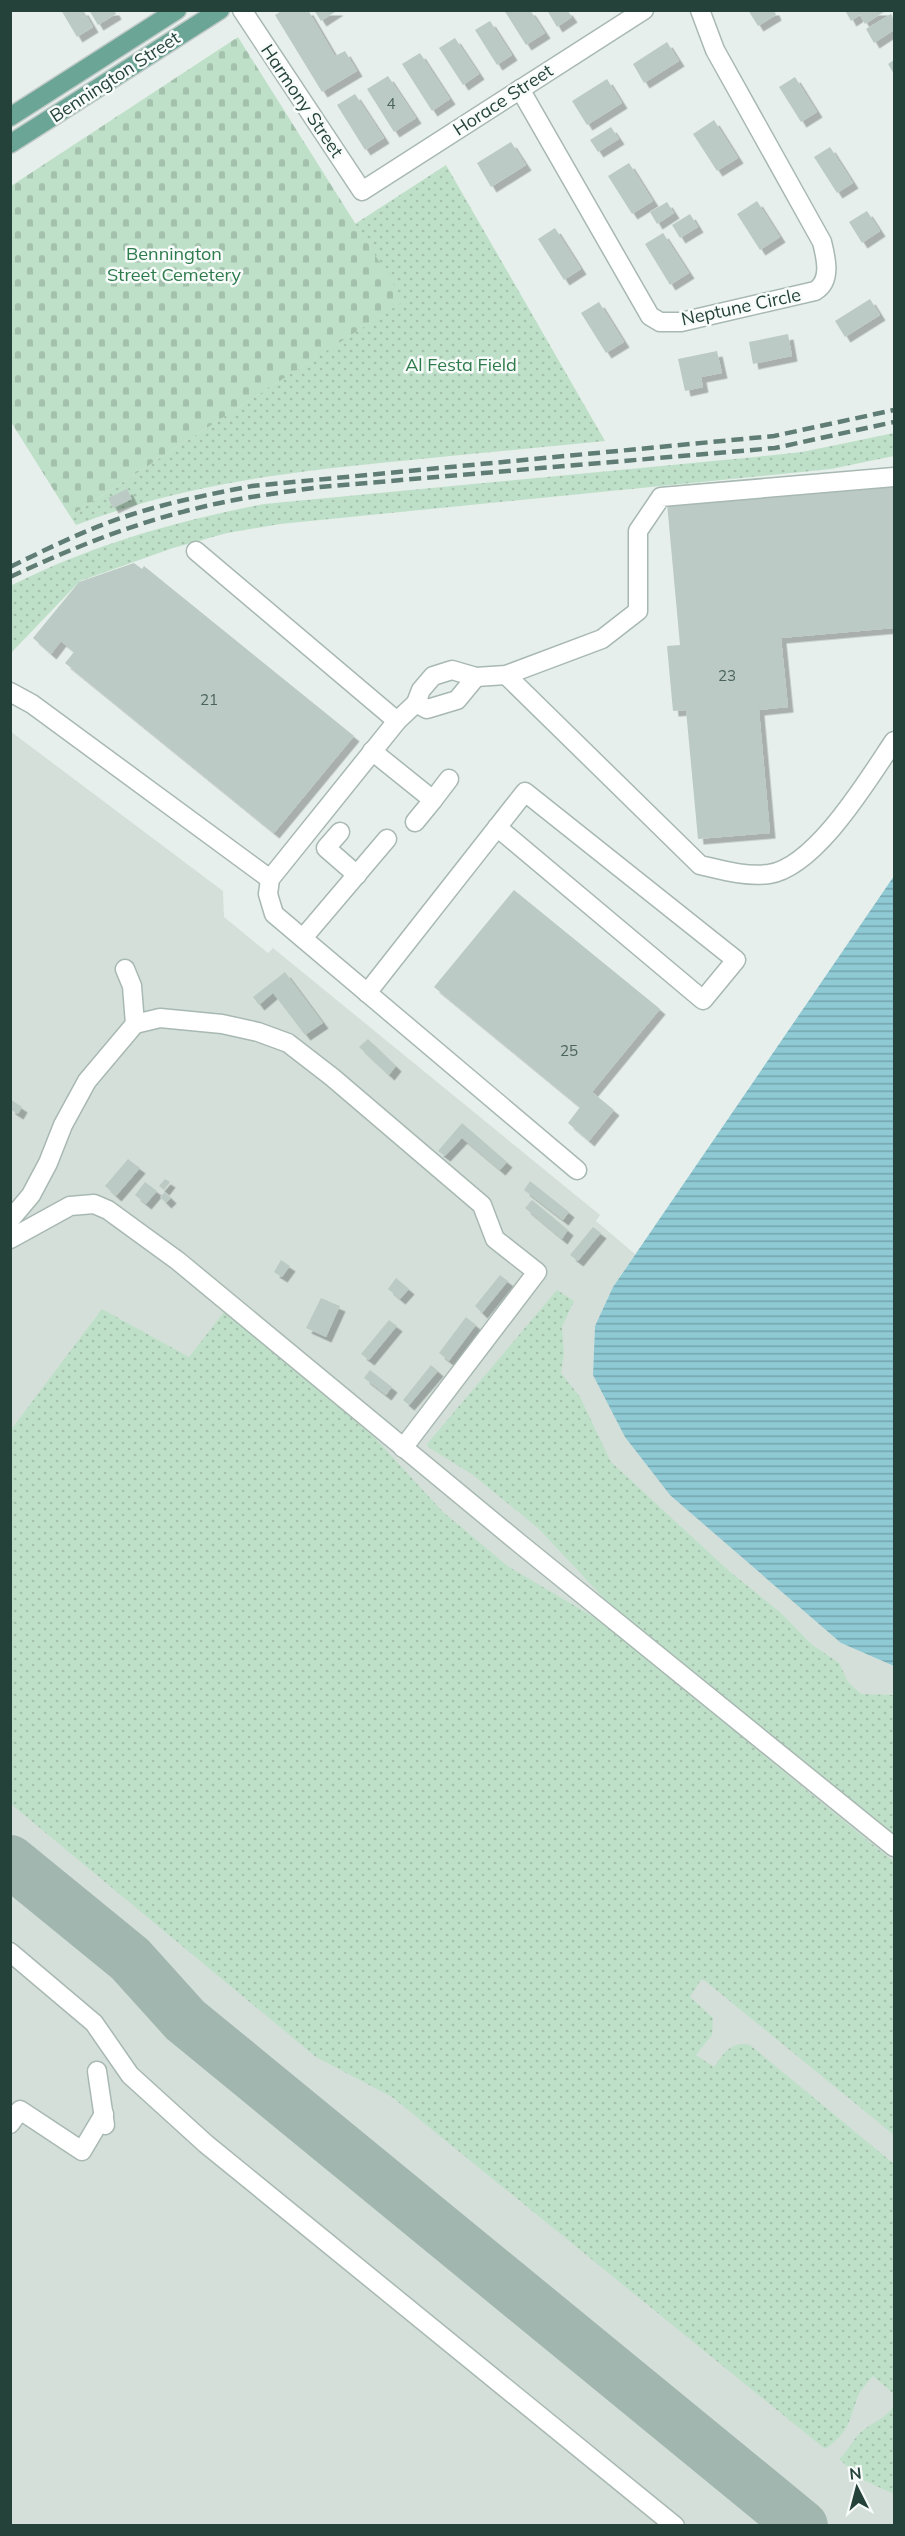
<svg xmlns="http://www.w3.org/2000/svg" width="905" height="2536" font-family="Mulish,sans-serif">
<defs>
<pattern id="green-dots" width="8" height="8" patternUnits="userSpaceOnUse" patternTransform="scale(1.5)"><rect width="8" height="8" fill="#bfe0c8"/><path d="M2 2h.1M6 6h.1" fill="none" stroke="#a4c1ad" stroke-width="1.8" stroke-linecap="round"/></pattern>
<pattern id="cemetery-stones" width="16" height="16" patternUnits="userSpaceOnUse" patternTransform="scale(1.5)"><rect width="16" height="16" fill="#bfe0c8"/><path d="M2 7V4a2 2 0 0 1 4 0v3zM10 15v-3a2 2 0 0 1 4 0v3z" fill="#a4c1ad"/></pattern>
<pattern id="water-rules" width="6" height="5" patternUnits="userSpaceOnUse" patternTransform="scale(1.5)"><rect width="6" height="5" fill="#8ec9d4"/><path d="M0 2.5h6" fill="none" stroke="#74a5ad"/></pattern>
<filter id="shadow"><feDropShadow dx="5.5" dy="5.5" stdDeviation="0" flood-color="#0004"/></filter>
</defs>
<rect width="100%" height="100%" fill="#e6efeb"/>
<polygon fill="#d4dfda" points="10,731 223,891 224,917 268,953 273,948 600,1215 596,1221 635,1254 613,1287 595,1326 593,1375 841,1643 894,1666 894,2525 11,2525"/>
<g fill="url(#green-dots)">
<path d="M446,165L605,441C537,448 469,454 401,461C287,472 184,484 76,525L70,516L403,301L355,224Z"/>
<path d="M894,433V456L831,469L280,524L227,533L173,548L80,581L10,654V586C94,544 173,522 264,504L755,457L802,452Z"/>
<polygon points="557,1290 574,1301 562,1327 564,1353 561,1373 580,1397 611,1462 729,1571 781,1613 811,1644 839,1663 848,1682 861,1694 894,1695 894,1836 612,1607 538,1528 473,1475 428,1447 427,1444"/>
<path d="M102,1309L189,1357L225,1311L373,1436L443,1512L509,1567L599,1620L894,1862V2135L704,1980H701L690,1997L713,2018L712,2035L696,2055L714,2067C723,2054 732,2040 750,2045L894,2164V2394L873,2376C868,2382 861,2389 858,2396C849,2421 849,2433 825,2449L392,2097L316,2057L11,1804L10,1431Z"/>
<path d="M894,2406V2494L863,2480L839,2459C848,2451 852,2441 860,2433C872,2422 884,2420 894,2406Z"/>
</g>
<polygon fill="url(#cemetery-stones)" points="238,37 404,301 70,516 11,422 11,186"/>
<polygon fill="url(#water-rules)" points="894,876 894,1666 841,1643 670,1495 625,1437 593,1375 595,1326 613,1287"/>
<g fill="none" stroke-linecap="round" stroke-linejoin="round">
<polyline stroke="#a2b6b0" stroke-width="52" points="10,1861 130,1959 185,2020 802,2526"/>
</g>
<g fill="#bbcac4" filter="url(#shadow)">
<polygon points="61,10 83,10 93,27 77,37"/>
<polygon points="89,10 114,10 116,14 98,25"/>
<polygon points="283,10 308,10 335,56 345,51 357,71 322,92 275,15"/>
<polygon points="314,10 338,10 321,21"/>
<polygon points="504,10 530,10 545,33 526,45"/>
<polygon points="547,10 567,10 572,17 557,27"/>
<polygon points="748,10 774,10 776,15 758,26"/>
<polygon points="849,10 887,10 865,24 860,15 851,21 846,12"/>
<polygon points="891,14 894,20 894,30 874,43 866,29"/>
<polygon points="490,21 512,55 497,65 475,30"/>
<polygon points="455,38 479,74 463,85 439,48"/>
<polygon points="667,42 679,61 644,83 633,64"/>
<polygon points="420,53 450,99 432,111 402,64"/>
<polygon points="894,60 894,74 888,64"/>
<polygon points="388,76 416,118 394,132 367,89"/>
<polygon points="795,77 817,112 801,122 779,87"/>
<polygon points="607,79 622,103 587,125 572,101"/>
<polygon points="355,94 384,138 365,150 337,105"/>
<polygon points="714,120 738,158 717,171 693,134"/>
<polygon points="611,127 619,139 598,152 590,140"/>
<polygon points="511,142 526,165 491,187 477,163"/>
<polygon points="830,147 853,183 837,193 814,157"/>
<polygon points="629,163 653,201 632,214 608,176"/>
<polygon points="757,201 780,237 760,250 737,214"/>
<polygon points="667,202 674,213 657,224 650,212"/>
<polygon points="867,211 880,231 862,243 849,222"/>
<polygon points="690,214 698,227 680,238 672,225"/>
<polygon points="555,228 581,269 564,280 538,239"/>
<polygon points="663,233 689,273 670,285 645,244"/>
<polygon points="870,299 880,315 845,337 835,321"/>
<polygon points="599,302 624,342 606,353 581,313"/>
<polygon points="788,334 792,356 753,364 749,342"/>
<polygon points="717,351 722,373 701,377 703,387 685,391 678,359"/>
<polygon points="894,482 894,628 781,638 788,707 759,710 770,833 698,839 686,710 673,711 667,646 680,645 667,503"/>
<polygon points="127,489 132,499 113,508 108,498"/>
<polygon points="134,563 142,569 144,566 354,736 274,833 65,663 74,652 61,641 51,654 33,638 79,582"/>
<polygon points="514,890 660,1009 592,1092 614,1110 589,1141 568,1123 580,1107 434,987"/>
<polygon points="285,972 323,1023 305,1035 273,993 259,1005 253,997"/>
<polygon points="368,1039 396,1066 389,1075 359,1047"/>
<polygon points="10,1099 22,1107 18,1114 10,1109"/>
<polygon points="462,1123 507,1162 500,1170 462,1138 445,1156 438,1151"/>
<polygon points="128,1159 140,1168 116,1196 105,1186"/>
<polygon points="165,1179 170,1182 164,1190 159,1186"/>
<polygon points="530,1181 569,1212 563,1220 524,1190"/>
<polygon points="145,1182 157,1191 146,1204 135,1195"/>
<polygon points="165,1192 171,1198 166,1203 160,1197"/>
<polygon points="532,1200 568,1230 562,1239 525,1208"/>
<polygon points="593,1227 601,1233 578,1261 570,1255"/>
<polygon points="281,1260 290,1266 282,1277 274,1272"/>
<polygon points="500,1275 508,1281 482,1313 475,1306"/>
<polygon points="396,1278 409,1289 400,1299 388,1289"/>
<polygon points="321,1298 340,1306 326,1337 306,1328"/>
<polygon points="466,1317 476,1325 449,1361 439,1353"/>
<polygon points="389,1320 397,1326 369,1360 361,1354"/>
<polygon points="431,1365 438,1371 409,1405 403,1400"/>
<polygon points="370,1370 392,1387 386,1395 364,1378"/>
</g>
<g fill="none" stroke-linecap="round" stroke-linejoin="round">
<g stroke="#a8b8b2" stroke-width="21">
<g id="minor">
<polyline points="242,10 362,191 644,10"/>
<path d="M520,89L650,316L660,322H681L815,291C832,281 826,258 822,242L715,50L700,10"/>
<polyline points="196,551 397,721"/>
<path d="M506,675L700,865C722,870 745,877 769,874C816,867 869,778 894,741"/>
<polyline points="10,692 32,704 270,879"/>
<polyline points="416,703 427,709 457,700 476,677"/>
<polyline points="372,751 433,800 415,822"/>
<polyline points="433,800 449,779"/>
<polyline points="340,832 326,848 357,875"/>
<polyline points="303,938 387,839"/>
<polyline points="125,969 132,986 135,1024"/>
<polyline points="367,993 525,792 736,960 703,1000 497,827"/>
<polyline points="577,1170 274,914 268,894 270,879 397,721 416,703 421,690 433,676 452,670 476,677 506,675 602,639 638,611 638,531 661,497 894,477"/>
<polyline points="10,1220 31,1195 48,1163 63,1125 87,1081 135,1024 160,1018 222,1024 258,1032 288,1043 332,1077 482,1205 495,1239 537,1272 403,1448"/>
<polyline points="10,1239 70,1206 94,1204 108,1210 178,1261 519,1543 894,1847"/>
<polyline points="10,1952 94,2023 130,2075 206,2144 675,2526"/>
<polyline points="97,2071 105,2125"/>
<polyline points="10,2124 20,2110 82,2151 104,2114"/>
</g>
</g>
<g stroke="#c2cac8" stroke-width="21">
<g id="major">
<polyline points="10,117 177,10"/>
<polyline points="10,144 220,10"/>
</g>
</g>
<use href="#minor" stroke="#fff" stroke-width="18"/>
<use href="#major" stroke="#6aa596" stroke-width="18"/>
<g stroke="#5f7d75" stroke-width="4.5" stroke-dasharray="12 6" stroke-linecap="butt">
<path d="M10,567C49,548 89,528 130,515C170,502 211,494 252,486L774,436L894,410"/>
<path d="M10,577C70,549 131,524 194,509C236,498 278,493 320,487L775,448L894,422"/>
</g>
</g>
<g text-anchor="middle" stroke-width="5" stroke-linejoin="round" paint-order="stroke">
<g font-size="15" fill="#4a645c">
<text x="391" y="109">4</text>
<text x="727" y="681">23</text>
<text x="209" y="705">21</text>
<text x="569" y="1056">25</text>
</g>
<g font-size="18" fill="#24423a" stroke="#f7fbf9">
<text transform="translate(115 77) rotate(-33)" y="6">Bennington Street</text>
<text transform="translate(503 100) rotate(-33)" y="6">Horace Street</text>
<text transform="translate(302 101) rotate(56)" y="6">Harmony Street</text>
<text transform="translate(741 307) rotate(-12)" y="6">Neptune Circle</text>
</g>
<g font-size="18" fill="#2d7a4b" stroke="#f7fbf9">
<text x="174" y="260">Bennington<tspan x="174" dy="21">Street Cemetery</tspan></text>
<text x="461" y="371">Al Festa Field</text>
</g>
</g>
<rect width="905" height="2536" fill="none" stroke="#24423a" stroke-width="24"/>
<g transform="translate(857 2488) rotate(354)" stroke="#f7fbf9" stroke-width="4.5" paint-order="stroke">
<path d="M0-4.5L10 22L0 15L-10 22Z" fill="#24423a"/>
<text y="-9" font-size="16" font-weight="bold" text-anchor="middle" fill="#24423a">N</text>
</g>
</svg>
